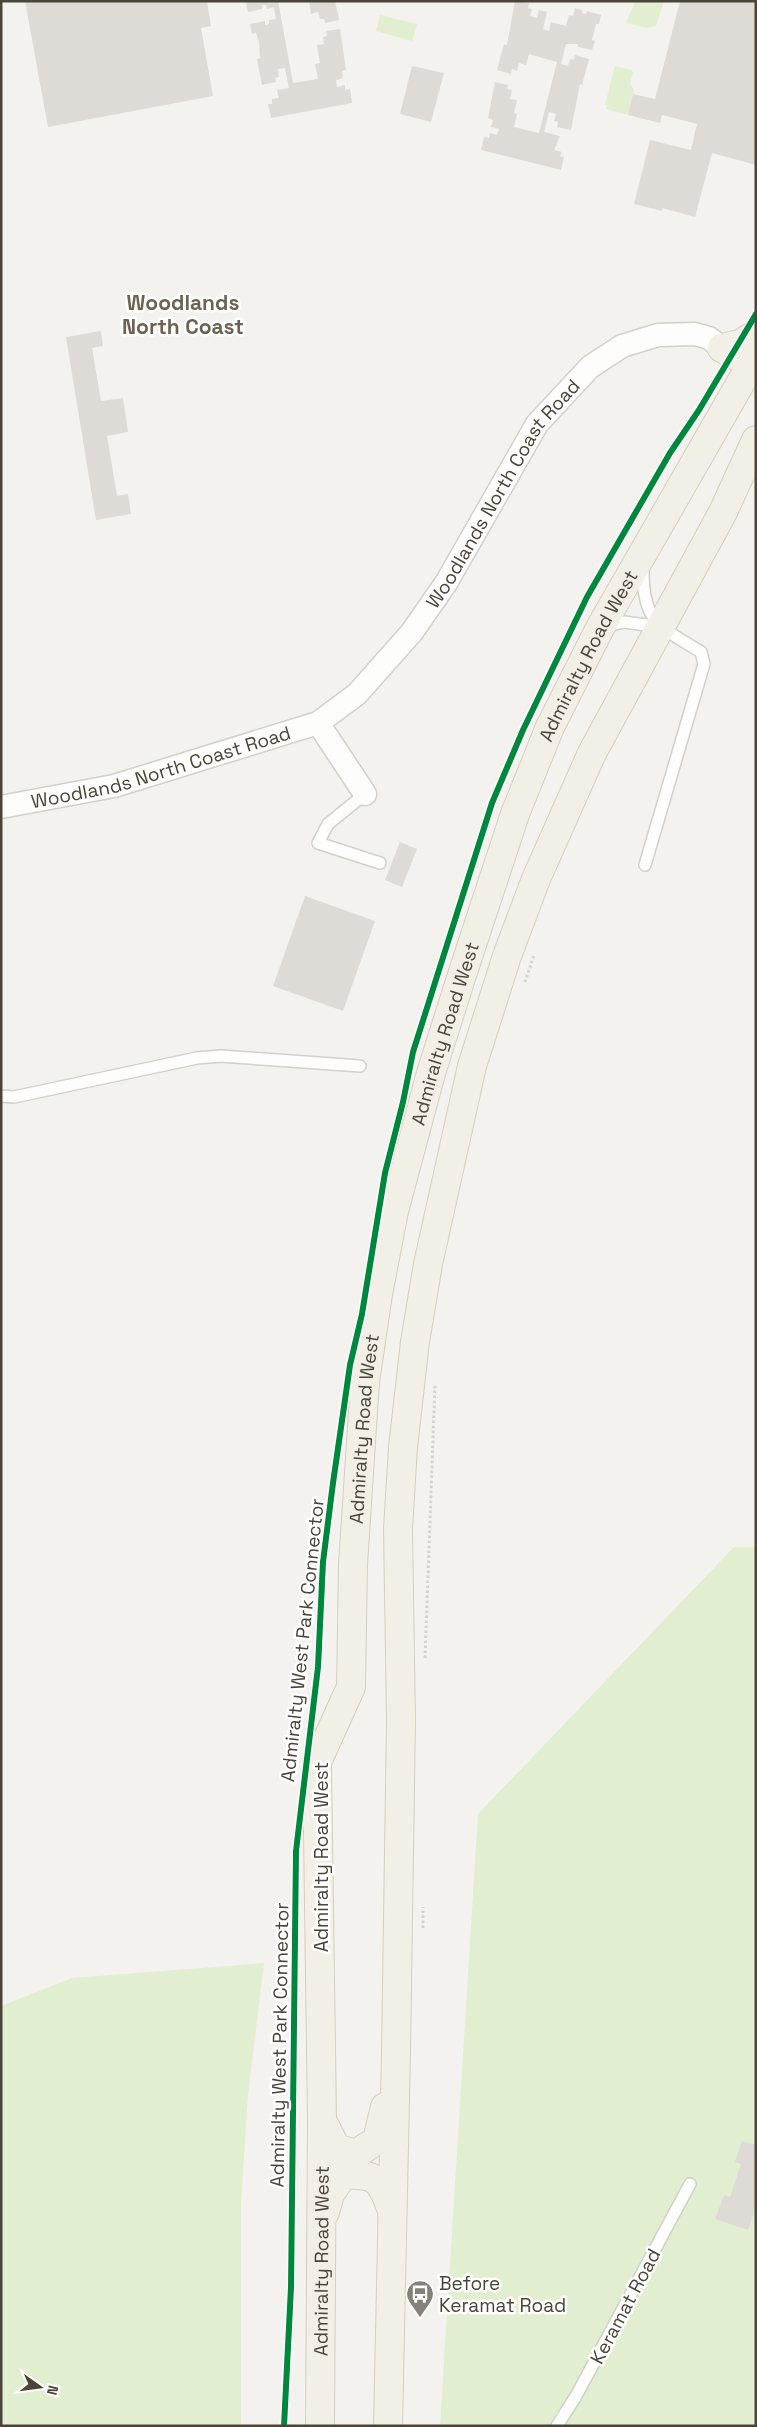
<svg xmlns="http://www.w3.org/2000/svg" width="757" height="2427" font-family="'Space Grotesk',sans-serif">
<rect width="100%" height="100%" fill="#f4f2ee"/>
<g fill="#e1eecf">
<polygon points="635,1 664,1 656,26 646,28 626,23"/>
<polygon points="380,15 417,24 412,41 376,31"/>
<polygon points="615,66 631,70 633,72 630,84 634,90 628,115 606,109 607,106 605,105"/>
<polygon points="734,1547 756,1547 756,2426 440,2426 478,1814"/>
<polygon points="264,1963 248,2095 241,2204 241,2426 1,2426 1,2006 72,1978"/>
</g>
<g fill="#dedbd6">
<polygon points="25,1 207,1 211,26 201,28 213,96 48,127"/>
<polygon points="250,1 278,1 293,83 318,79 315,64 320,63 317,45 324,44 323,37 327,36 326,31 340,29 346,70 342,71 343,78 336,80 337,87 345,85 345,90 350,89 352,103 271,118 268,104 272,104 272,99 279,98 277,90 289,88 285,68 278,69 279,77 275,78 276,82 262,85 257,59 260,58 259,42 256,33 252,34 250,24 265,21 265,25 269,24 269,20 276,19 274,7 267,9 266,5 262,5 262,9 248,12 246,2"/>
<polygon points="309,1 335,1 339,20 325,23 324,19 320,19 318,12 311,14"/>
<polygon points="515,1 529,3 528,8 532,9 530,16 537,18 539,10 547,12 543,29 549,31 551,22 566,26 569,15 573,16 575,8 582,10 582,13 586,14 587,11 601,15 599,24 596,24 592,40 595,41 592,50 578,47 578,44 566,44 561,64 568,66 570,59 574,60 575,55 589,59 582,85 580,84 571,130 557,127 558,122 554,121 556,114 549,112 544,132 560,136 554,150 562,152 560,156 564,157 561,170 481,150 484,137 489,138 490,133 497,135 499,129 491,127 493,120 488,118 495,82 508,85 507,89 512,90 510,99 517,100 514,113 517,114 514,127 539,133 557,62 529,54 526,65 519,63 517,71 512,69 511,74 497,70 504,44 507,45"/>
<polygon points="680,1 756,1 756,165 712,153 695,217 662,208 662,211 634,204 650,140 691,150 697,124 662,115 660,123 628,115 633,94 655,99"/>
<polygon points="412,66 444,73 431,122 400,114"/>
<polygon points="101,331 103,346 92,348 101,401 123,398 128,432 107,436 117,496 128,494 131,514 96,520 66,337"/>
<polygon points="400,842 417,849 402,887 385,880"/>
<polygon points="305,896 375,921 343,1011 273,986"/>
<polygon points="742,2141 756,2145 756,2207 748,2230 715,2219 724,2195 730,2197 741,2164 735,2162"/>
</g>
<g fill="none" stroke-linecap="round" stroke-linejoin="round">
<g stroke="#d2d0cb" stroke-width="14">
<g id="lane">
<path d="M643,567C642,622 659,626 701,652L704,664L645,865"/>
<polyline points="603,627 624,622 661,627"/>
<polyline points="365,794 328,824 318,843 380,863"/>
<polyline points="1,1096 14,1097 197,1058 221,1056 360,1066"/>
<polyline points="557,2426 576,2396 690,2184"/>
</g>
</g>
<g stroke="#d2d0cb" stroke-width="25">
<g id="street">
<polyline points="318,723 365,794"/>
<path id="s1" d="M1,807L114,786L318,723L357,694L412,632L446,583L537,424L590,367L622,346L658,335L695,334L709,338L722,348"/>
</g>
</g>
<g stroke="#d6cebb" stroke-width="30">
<g id="primary">
<polyline points="722,348 751,364 756,374"/>
<polyline points="722,348 740,344 756,334"/>
<polyline points="322,2120 336,2148 356,2154 377,2140 385,2107"/>
<path d="M325,2212L330,2194L343,2175C377,2173 381,2180 392,2211"/>
<path id="s2" d="M320,2426L322,2120L317,1762L351,1687L353,1564L365,1382L378,1294L394,1211L431,1073L461,978L515,814L550,727L600,628L756,356"/>
<polyline points="388,2426 396,2052 401,1720 398,1529 403,1447 415,1342 428,1264 472,1066 507,956 536,879 592,753 723,512 756,440"/>
</g>
</g>
<g stroke="#d3d2cc" stroke-width="3" stroke-dasharray="2.5 2.5" stroke-linecap="butt">
<polyline points="525,982 534,955"/>
<polyline points="425,1658 435,1384"/>
<polyline points="423,1928 423,1907"/>
</g>
<use href="#lane" stroke="#fdfdfc" stroke-width="11"/>
<use href="#street" stroke="#fdfdfc" stroke-width="22"/>
<use href="#primary" stroke="#f2efe6" stroke-width="28"/>
<g stroke="#fff" stroke-width="9">
<polyline id="cycleway" points="284,2426 291,2287 296,1851 318,1667 323,1562 333,1483 350,1365 362,1314 385,1173 403,1102 413,1052 492,803 523,730 587,597 670,453 699,410 756,314"/>
</g>
<use href="#cycleway" stroke="#00873e" stroke-width="6"/>
</g>
<defs>
<g id="bus-pin" transform="scale(1.4375)"><path d="M0 17L-7.5 6A9.5 9.5 0 1 1 7.5 6Z" fill="#868178" stroke="#fff"/><path d="M-5-6H5V4H4V6H2V4H-2V6H-4V4H-5ZM-3.5-4V0h7V-4ZM-3.5 1.2v1.5H-2V1.2ZM2 1.2v1.5H3.5V1.2Z" fill="#fff"/></g>
</defs>
<g fill-rule="evenodd">
<use href="#bus-pin" x="420" y="2294"/>
</g>
<g text-anchor="middle" stroke-width="5" stroke-linejoin="round" paint-order="stroke">
<g font-size="19" fill="#4b4439" stroke="#fff">
<text dy="7" stroke="none"><textPath href="#s1" startOffset="626">Woodlands North Coast Road</textPath></text>
<text dy="7" stroke="none"><textPath href="#s2" startOffset="1815">Admiralty Road West</textPath></text>
<text dy="7" stroke="none"><textPath href="#s1" startOffset="165">Woodlands North Coast Road</textPath></text>
<text dy="7" stroke="none"><textPath href="#s2" startOffset="1410">Admiralty Road West</textPath></text>
<text dy="7" stroke="none"><textPath href="#s2" startOffset="1005">Admiralty Road West</textPath></text>
<text transform="translate(302 1640) rotate(-84)" y="7">Admiralty West Park Connector</text>
<text transform="translate(321 1857) rotate(-90)" y="7">Admiralty Road West</text>
<text transform="translate(279 2045) rotate(-89)" y="7">Admiralty West Park Connector</text>
<text dy="7" stroke="none"><textPath href="#s2" startOffset="165">Admiralty Road West</textPath></text>
<text transform="translate(625 2306) rotate(-62)" y="7">Keramat Road</text>
</g>
<g font-size="19" fill="#4b4439" stroke="#fff" text-anchor="start">
<text x="439" y="2290">Before<tspan x="439" dy="22">Keramat Road</tspan></text>
</g>
<g font-size="21" font-weight="bold" fill="#6e6250" stroke="#fff">
<text x="183" y="310">Woodlands<tspan x="183" dy="24">North Coast</tspan></text>
</g>
</g>
<rect width="757" height="2427" fill="none" stroke="#4b4439" stroke-width="5"/>
<g transform="translate(40 2387) rotate(104)" stroke="#ffffff" stroke-width="4" paint-order="stroke">
<path d="M0-4L9 19L0 12L-9 19Z" fill="#4b4439"/>
<text y="-8" font-size="14" font-weight="bold" text-anchor="middle" fill="#4b4439">N</text>
</g>
</svg>
